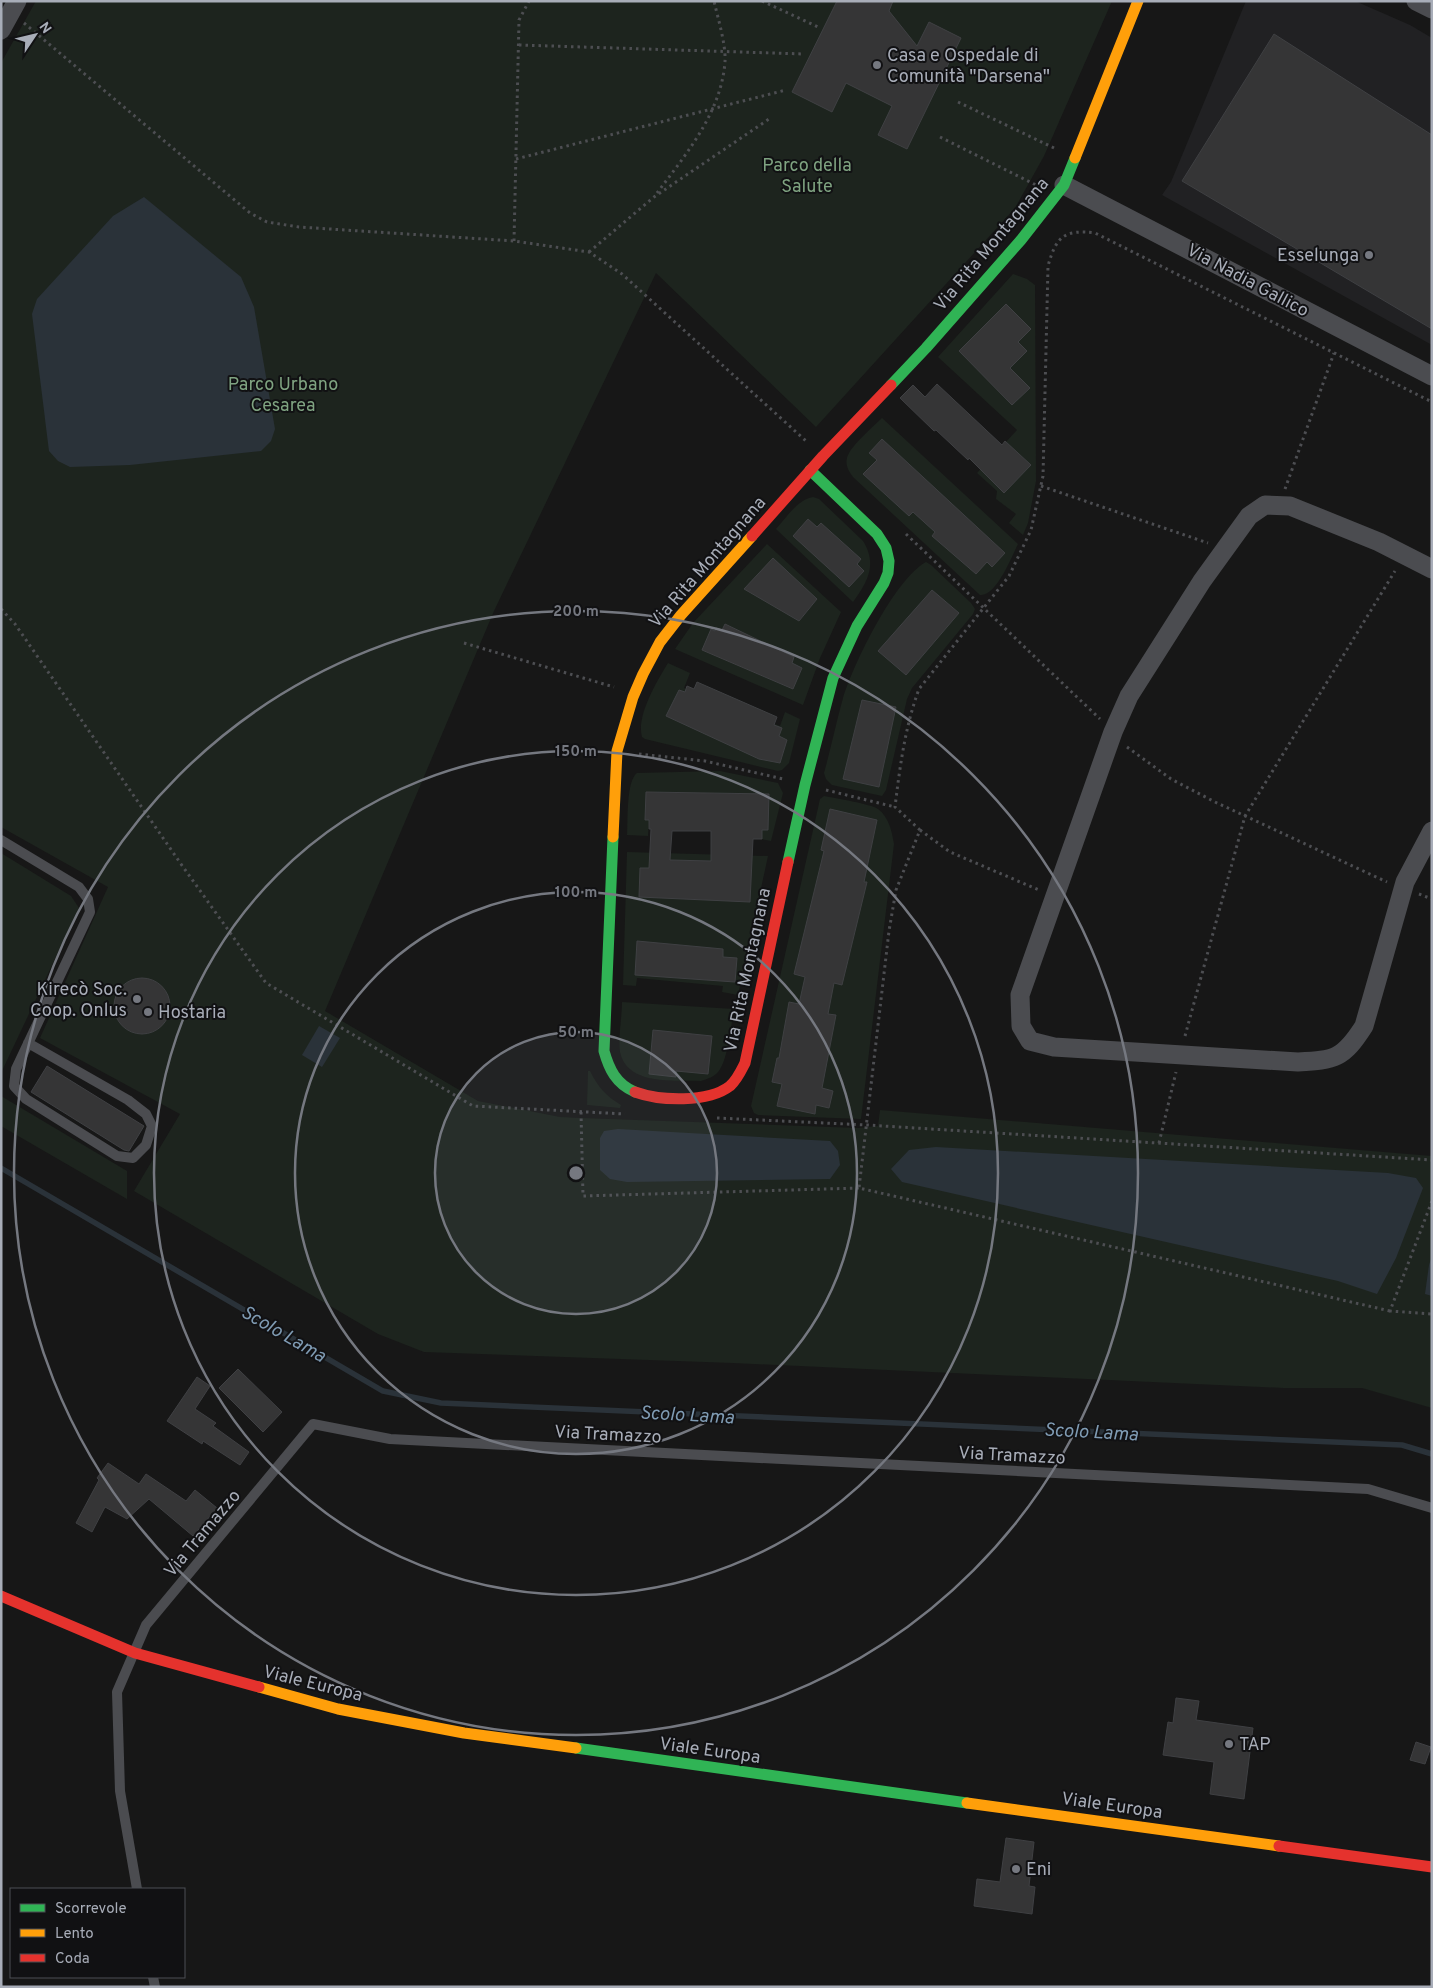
<svg xmlns="http://www.w3.org/2000/svg" width="1433" height="1988" font-family="Overpass,sans-serif">
<rect width="100%" height="100%" fill="#171717"/>
<polygon fill="#212123" points="1246,1 1355,1 1410,25 1432,38 1432,345 1162,195 1171,182"/>
<g fill="#1d241e">
<polygon points="36,1 1112,1 1044,156 1015,208 816,427 656,273 494,611 325,1011 478,1101 560,1117 581,1118 858,1128 878,1126 880,1110 1432,1156 1432,1408 1362,1388 1284,1388 733,1363 424,1352 378,1334 134,1191 180,1114 40,1038 108,887 1,827 1,63"/>
<polygon points="1013,274 1027,279 1035,285 1036,481 1028,523 1023,535 1009,523 1016,514 996,499 997,491 977,473 1017,430 938,357"/>
<path d="M882,418L1018,544C1012,556 996,597 980,595L853,477C849,472 845,465 847,458C850,446 873,427 882,418Z"/>
<path d="M813,497L819,499L863,541C878,565 867,582 853,602L776,529C787,517 797,500 813,497Z"/>
<polygon points="767,544 841,612 820,658 803,705 675,649 693,623"/>
<path d="M926,562L931,565L971,603L975,609L973,614L912,688L907,699L886,790L882,796L832,785L826,779L824,773C831,748 836,723 843,698C854,663 894,580 926,562Z"/>
<path d="M668,663L690,673L684,688L780,726L785,712L800,719L789,763L782,770L778,771L645,739L642,737C636,716 657,681 668,663Z"/>
<path d="M720,771L778,783L783,793L771,841L761,839L762,830H768V794L646,792L645,820H649L648,836L627,835C628,821 626,781 637,773Z"/>
<path d="M824,796C835,798 871,804 878,809C889,817 892,832 894,844L861,1119L758,1115L754,1113L751,1106L820,799Z"/>
<polygon points="627,852 768,856 738,995 722,992 723,986 637,978 636,986 623,985"/>
<polygon points="1,853 71,896 79,908 1,1073"/>
<path d="M622,1002L734,1009C731,1024 728,1061 718,1072C714,1077 707,1079 701,1081C675,1080 627,1086 620,1052C618,1039 622,1016 622,1002Z"/>
<path d="M588,1071H590C598,1087 606,1096 621,1105L620,1108L587,1105Z"/>
<polygon points="1,1096 127,1171 127,1199 1,1126"/>
</g>
<g fill="#2a3239">
<polygon points="144,197 241,277 254,307 275,429 271,441 261,451 130,465 70,467 58,461 49,451 32,314 37,299 113,216"/>
<polygon points="319,1026 340,1038 322,1067 302,1055"/>
<polygon points="618,1129 830,1141 838,1151 840,1165 830,1179 627,1182 610,1179 600,1170 600,1138 604,1131"/>
<polygon points="936,1147 1388,1173 1416,1178 1423,1188 1396,1258 1377,1294 1338,1281 902,1182 891,1169 909,1150"/>
<polygon points="1432,1256 1432,1296 1425,1294 1429,1265"/>
</g>
<g fill="none" stroke-linecap="round" stroke-linejoin="round">
<polyline stroke="#2a3239" stroke-width="5.5" points="1,1168 383,1391 441,1403 1402,1445 1432,1454"/>
</g>
<g fill="#353536" stroke="#3f4043" fill-rule="evenodd">
<polygon points="837,1 893,1 889,11 917,46 929,22 961,38 907,149 878,135 892,106 846,83 832,112 792,92"/>
<polygon points="1274,34 1432,135 1432,329 1182,181"/>
<polygon points="1006,304 1031,329 1018,342 1027,351 1010,368 1030,388 1012,405 959,351"/>
<polygon points="937,384 1002,445 1005,441 1031,465 1004,493 969,458 968,460 936,430 934,431 900,398 913,385 925,397"/>
<polygon points="882,439 1005,553 992,567 987,562 976,574 932,536 935,532 913,512 909,516 863,474 877,460 869,453"/>
<polygon points="808,519 817,527 821,523 861,559 857,564 864,571 849,587 793,536"/>
<polygon points="773,558 817,599 799,621 744,589"/>
<polygon points="932,590 959,613 906,675 878,651"/>
<polygon points="725,624 794,657 792,663 802,668 793,689 702,650 711,629 715,631 716,628 722,630"/>
<polygon points="697,682 777,717 774,725 782,728 779,736 787,740 780,763 759,759 666,716 679,690 685,692 687,686 694,689"/>
<polygon points="862,700 896,707 879,787 843,779"/>
<path d="M646,792L769,794L768,830H762V839H753L750,902L639,897L640,868H649L651,829H649V820H645ZM672,831H711V861L670,860Z"/>
<polygon points="830,809 877,820 864,882 867,882 842,985 834,983 828,1014 836,1015 822,1088 833,1091 829,1108 816,1105 815,1114 777,1106 782,1084 772,1082 777,1058 779,1058 789,1002 799,1004 805,977 794,974 824,851 821,850"/>
<polygon points="637,941 723,949 723,957 737,958 735,982 635,975"/>
<circle cx="142" cy="1006" r="28"/>
<polygon points="653,1030 712,1036 708,1074 676,1071 676,1077 649,1074"/>
<polygon points="47,1066 144,1126 129,1151 124,1150 31,1092"/>
<polygon points="238,1369 282,1412 263,1432 219,1388"/>
<polygon points="197,1377 210,1386 195,1409 216,1423 213,1426 249,1452 240,1465 203,1441 202,1444 167,1421"/>
<polygon points="108,1463 139,1484 146,1474 186,1501 195,1490 217,1508 193,1536 149,1499 127,1519 105,1507 92,1532 76,1523 99,1480 97,1478"/>
<polygon points="1176,1698 1199,1701 1196,1720 1253,1728 1244,1799 1210,1794 1214,1762 1163,1755 1168,1722 1173,1723"/>
<polygon points="1416,1742 1431,1747 1425,1764 1410,1760"/>
<polygon points="1006,1838 1034,1842 1029,1886 1035,1887 1032,1914 974,1906 977,1879 1000,1882"/>
</g>
<g fill="none" stroke-linecap="round" stroke-linejoin="round">
<g stroke="#4d4e52" stroke-width="3" stroke-dasharray="2.5 4" stroke-linecap="butt">
<polyline points="762,1 818,27"/>
<polyline points="24,23 250,213 267,222 299,227 514,241 589,252 622,274 806,441"/>
<polyline points="519,45 804,54"/>
<polyline points="958,102 1054,148"/>
<polyline points="940,137 1036,185"/>
<polyline points="516,159 786,90"/>
<path d="M657,193C686,154 721,113 725,62C726,44 718,19 714,1"/>
<polyline points="514,241 519,20 529,1"/>
<polyline points="589,252 654,197 769,119"/>
<polyline points="1041,486 1208,543"/>
<polyline points="1285,489 1334,353"/>
<polyline points="906,534 1100,719"/>
<polyline points="1,609 15,624 181,864 266,983 473,1106 625,1114"/>
<polyline points="464,643 614,687"/>
<polyline points="1127,747 1171,779 1215,802 1387,882"/>
<polyline points="639,754 705,761 783,779"/>
<polyline points="826,790 895,807"/>
<polyline points="920,830 950,852 1039,890"/>
<polyline points="1419,894 1432,899"/>
<polyline points="1185,1036 1245,816 1395,571"/>
<polyline points="581,1112 583,1196 859,1188"/>
<polyline points="717,1118 867,1125 1432,1160"/>
<polyline points="1159,1143 1176,1072"/>
<polyline points="1432,1201 1390,1311 1432,1314"/>
<path d="M1390,1311L859,1188L889,931L896,890L920,830L895,807C900,766 905,727 919,689L1009,576L1031,530L1043,476L1048,266C1056,237 1064,229 1095,233L1432,402"/>
</g>
<g stroke="#4b4c50" stroke-width="10">
<polyline points="1,840 79,887 88,899 90,912 16,1069 14,1086 26,1099 117,1156 133,1158 146,1145 152,1126 146,1114 128,1100 28,1043"/>
<polyline points="137,1889 120,1791 117,1692 146,1625 313,1424 390,1439 1368,1489 1432,1508"/>
<polyline points="153,1977 155,1987"/>
</g>
<g stroke="#4b4c50" stroke-width="19">
<polyline points="1416,1 1432,9"/>
<polyline points="1,30 17,1"/>
<polyline points="1064,185 1432,376"/>
<path d="M1432,569L1379,542L1290,506L1265,505L1249,516L1202,581L1129,696L1113,732L1020,995L1021,1026L1030,1041L1054,1047L1298,1062C1335,1060 1343,1059 1364,1026L1405,882L1432,831"/>
</g>
<g stroke="#30b455" stroke-width="11">
<polyline points="891,385 926,348 1021,240 1064,185 1075,158"/>
<path d="M613,837L604,1051C609,1069 616,1084 635,1092"/>
<polyline points="788,862 805,785 833,678 857,626 884,583 888,573 889,561 886,548 877,534 810,470"/>
<polyline points="576,1748 967,1803"/>
</g>
<g stroke="#ff9f0a" stroke-width="11">
<polyline points="1075,158 1138,1"/>
<polyline points="613,837 617,751 633,697 643,674 660,642 681,615 752,536"/>
<polyline points="259,1687 338,1709 464,1733 576,1748"/>
<polyline points="967,1803 1279,1846"/>
</g>
<g stroke="#e5322d" stroke-width="11">
<polyline points="752,536 823,456 891,385"/>
<path d="M635,1092C660,1101 708,1103 730,1086C737,1080 741,1071 745,1063L788,862"/>
<polyline points="1,1596 135,1653 259,1687"/>
<polyline points="1279,1846 1432,1867"/>
</g>
</g>
<circle cx="576" cy="1173" r="141" fill="#757880" fill-opacity=".12"/>
<g fill="none" stroke="#757880" stroke-width="2.5">
<circle cx="576" cy="1173" r="141"/>
<circle cx="576" cy="1173" r="281"/>
<circle cx="576" cy="1173" r="422"/>
<circle cx="576" cy="1173" r="562"/>
</g>
<g fill="#757880" stroke="#111113" stroke-width="2">
<circle cx="877" cy="65" r="5"/>
<circle cx="1369" cy="255" r="5"/>
<circle cx="137" cy="999" r="5"/>
<circle cx="148" cy="1012" r="5"/>
<circle cx="1229" cy="1744" r="5"/>
<circle cx="1016" cy="1869" r="5"/>
</g>
<g text-anchor="middle" stroke-width="4" stroke-linejoin="round" paint-order="stroke">
<g font-size="18" fill="#a8adb8" stroke="#111113" text-anchor="start">
<text x="887" y="61">Casa e Ospedale di<tspan x="887" dy="21">Comunità "Darsena"</tspan></text>
<text x="1359" y="261" text-anchor="end">Esselunga</text>
<text x="127" y="995" text-anchor="end">Kirecò Soc.<tspan x="127" dy="21">Coop. Onlus</tspan></text>
<text x="158" y="1018">Hostaria</text>
<text x="1239" y="1750">TAP</text>
<text x="1026" y="1875">Eni</text>
</g>
<g font-size="18" fill="#7fa381" stroke="#111113">
<text x="807" y="171">Parco della<tspan x="807" dy="21">Salute</tspan></text>
<text x="283" y="390">Parco Urbano<tspan x="283" dy="21">Cesarea</tspan></text>
</g>
<g font-size="18" fill="#a8adb8" stroke="#111113">
<text transform="translate(991 244) rotate(-50)" y="6">Via Rita Montagnana</text>
<text transform="translate(1248 280) rotate(28)" y="6">Via Nadia Gallico</text>
<text transform="translate(707 562) rotate(-49)" y="6">Via Rita Montagnana</text>
<text transform="translate(747 970) rotate(-78)" y="6">Via Rita Montagnana</text>
<text transform="translate(608 1434) rotate(3)" y="6">Via Tramazzo</text>
<text transform="translate(1012 1455) rotate(3)" y="6">Via Tramazzo</text>
<text transform="translate(202 1533) rotate(-50)" y="6">Via Tramazzo</text>
<text transform="translate(313 1683) rotate(14)" y="6">Viale Europa</text>
<text transform="translate(710 1750) rotate(8)" y="6">Viale Europa</text>
<text transform="translate(1112 1805) rotate(8)" y="6">Viale Europa</text>
</g>
<g font-size="19" font-style="italic" fill="#7f9bb3" stroke="#111113">
<text transform="translate(284 1333) rotate(30)" y="7">Scolo Lama</text>
<text transform="translate(687 1414) rotate(3)" y="7">Scolo Lama</text>
<text transform="translate(1091 1431) rotate(3)" y="7">Scolo Lama</text>
</g>
</g>
<circle cx="576" cy="1173" r="8" fill="#757880" stroke="#111113" stroke-width="2.5"/>
<g font-size="15" text-anchor="middle" font-weight="bold" fill="#757880" stroke="#111113" stroke-width="4" stroke-linejoin="round" paint-order="stroke">
<text x="576" y="616">200 m</text>
<text x="576" y="756">150 m</text>
<text x="576" y="897">100 m</text>
<text x="576" y="1037">50 m</text>
</g>
<rect width="1433" height="1988" fill="none" stroke="#a8adb8" stroke-width="5"/>
<rect x="10" y="1888" width="175" height="90" fill="#111113" stroke="#4d4f55"/>
<rect x="20" y="1904" width="25" height="8" fill="#30b455" stroke="#4d4f55"/>
<text x="55" y="1913" font-size="15" fill="#a8adb8">Scorrevole</text>
<rect x="20" y="1929" width="25" height="8" fill="#ff9f0a" stroke="#4d4f55"/>
<text x="55" y="1938" font-size="15" fill="#a8adb8">Lento</text>
<rect x="20" y="1954" width="25" height="8" fill="#e5322d" stroke="#4d4f55"/>
<text x="55" y="1963" font-size="15" fill="#a8adb8">Coda</text>
<g transform="translate(35 35) rotate(55)" stroke="#111113" stroke-width="4" paint-order="stroke">
<path d="M0-4L9 19L0 12L-9 19Z" fill="#a8adb8"/>
<text y="-8" font-size="14" font-weight="bold" text-anchor="middle" fill="#a8adb8">N</text>
</g>
</svg>
